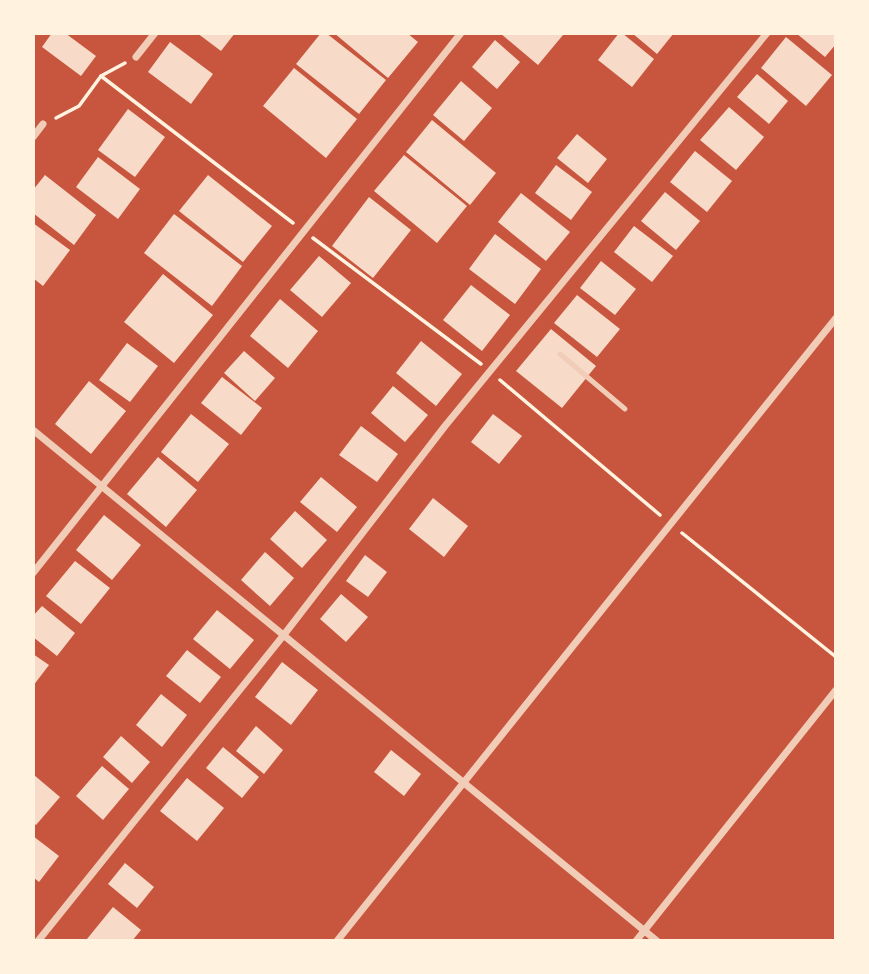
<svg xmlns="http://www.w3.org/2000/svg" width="869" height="974" font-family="'Fira Sans Condensed',sans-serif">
<rect width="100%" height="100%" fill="#c8553d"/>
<g fill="#f7dbc8">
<polygon points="52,33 65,33 96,56 81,76 42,47"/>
<polygon points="197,33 235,33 221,51"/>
<polygon points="321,33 326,33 386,80 359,114 296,64"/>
<polygon points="334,33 407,33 418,42 388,78"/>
<polygon points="500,33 561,33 563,35 538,65"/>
<polygon points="619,33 622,33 654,59 632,87 598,60"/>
<polygon points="632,33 674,33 657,54"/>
<polygon points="796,33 836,33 836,44 825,57"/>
<polygon points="786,37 832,75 806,106 761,68"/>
<polygon points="495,40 520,62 497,89 472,67"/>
<polygon points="170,42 213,74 191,104 148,72"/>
<polygon points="294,68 357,119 326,158 263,106"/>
<polygon points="757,74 788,101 769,124 737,97"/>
<polygon points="461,81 492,108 464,141 433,115"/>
<polygon points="729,107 764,137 736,170 700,140"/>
<polygon points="128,109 165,137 135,177 98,150"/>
<polygon points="432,120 496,173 470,205 406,152"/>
<polygon points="577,134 607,159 588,183 557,158"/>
<polygon points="695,151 732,181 707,212 670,182"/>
<polygon points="404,155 467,206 437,243 374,191"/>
<polygon points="98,157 140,189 118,219 76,187"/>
<polygon points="556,165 592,192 571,220 535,193"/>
<polygon points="45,175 96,215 74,245 33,213 33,190"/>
<polygon points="208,175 272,226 243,262 179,211"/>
<polygon points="665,192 700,221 676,250 641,221"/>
<polygon points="521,193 570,232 546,261 498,222"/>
<polygon points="369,197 411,230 373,278 332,246"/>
<polygon points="174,214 242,266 212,306 144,253"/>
<polygon points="33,223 70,250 43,286 33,278"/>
<polygon points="634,226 673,256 652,282 614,252"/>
<polygon points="495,234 541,269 515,304 469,269"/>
<polygon points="319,256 351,283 322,317 290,290"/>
<polygon points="601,261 636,289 615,315 580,288"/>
<polygon points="163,274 213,315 174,363 124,322"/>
<polygon points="471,285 510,315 482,351 443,320"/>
<polygon points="577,295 620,329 597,357 554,323"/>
<polygon points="280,299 318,331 288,368 250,336"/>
<polygon points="551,329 596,366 562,408 516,371"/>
<polygon points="421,341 462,374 436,406 396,373"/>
<polygon points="127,343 158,366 130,402 99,380"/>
<polygon points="244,351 275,378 255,401 224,373"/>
<polygon points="222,377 262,408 241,435 201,403"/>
<polygon points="89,381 126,411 91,454 55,424"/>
<polygon points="393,386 428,415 405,442 371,413"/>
<polygon points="191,414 229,444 198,482 161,452"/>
<polygon points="493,414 522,436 499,464 471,442"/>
<polygon points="361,426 398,454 377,482 339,455"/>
<polygon points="158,457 197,490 166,527 127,494"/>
<polygon points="321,477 357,507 337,532 300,502"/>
<polygon points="433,498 468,526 444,557 409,529"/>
<polygon points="295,511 327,540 302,568 270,539"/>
<polygon points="104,515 141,545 112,580 76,550"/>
<polygon points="265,552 294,578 270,606 241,580"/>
<polygon points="365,555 387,572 368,597 346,581"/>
<polygon points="75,561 110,588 81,624 46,596"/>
<polygon points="341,594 368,617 346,642 320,619"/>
<polygon points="42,606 75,633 57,656 33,637 33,616"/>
<polygon points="217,610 254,640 230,669 193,639"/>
<polygon points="187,650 221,677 200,703 166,676"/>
<polygon points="33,654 49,665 33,686"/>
<polygon points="282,662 318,690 291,725 255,697"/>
<polygon points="161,694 187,715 162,747 136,725"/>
<polygon points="256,726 283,750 264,774 236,751"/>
<polygon points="121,736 150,762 132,783 103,757"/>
<polygon points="223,747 259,777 242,798 206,768"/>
<polygon points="391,750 421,774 404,796 374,772"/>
<polygon points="102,766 129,789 103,820 76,796"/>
<polygon points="34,775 60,797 36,825 33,823"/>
<polygon points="187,778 224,808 197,841 160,811"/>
<polygon points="33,836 59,856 39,882 33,877"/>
<polygon points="125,863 154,887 137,908 108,884"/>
<polygon points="113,907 141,930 132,941 90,941 87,939"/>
</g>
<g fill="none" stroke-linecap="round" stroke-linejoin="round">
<g stroke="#fff3e0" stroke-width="3.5">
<polyline points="101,76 293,223"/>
<polyline points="56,118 79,106 101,76 125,63"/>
<polyline points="313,238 481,364"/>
<polyline points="500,380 660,515"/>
<polyline points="682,533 836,657"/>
</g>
<polyline stroke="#f1ccb7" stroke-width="5" points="560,354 625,409"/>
<g stroke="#f1ccb7" stroke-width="7">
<polyline points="136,57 155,33"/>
<polyline points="33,137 43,124"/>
<polyline points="33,430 657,941"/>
<polyline points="33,573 461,33"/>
<polyline points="38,941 283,636 445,426 767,33"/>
<path d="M337,941C502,732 670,526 836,318"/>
<polyline points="636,941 836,690"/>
</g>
</g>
<rect width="869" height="974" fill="none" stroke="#fff3e0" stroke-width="70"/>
</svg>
